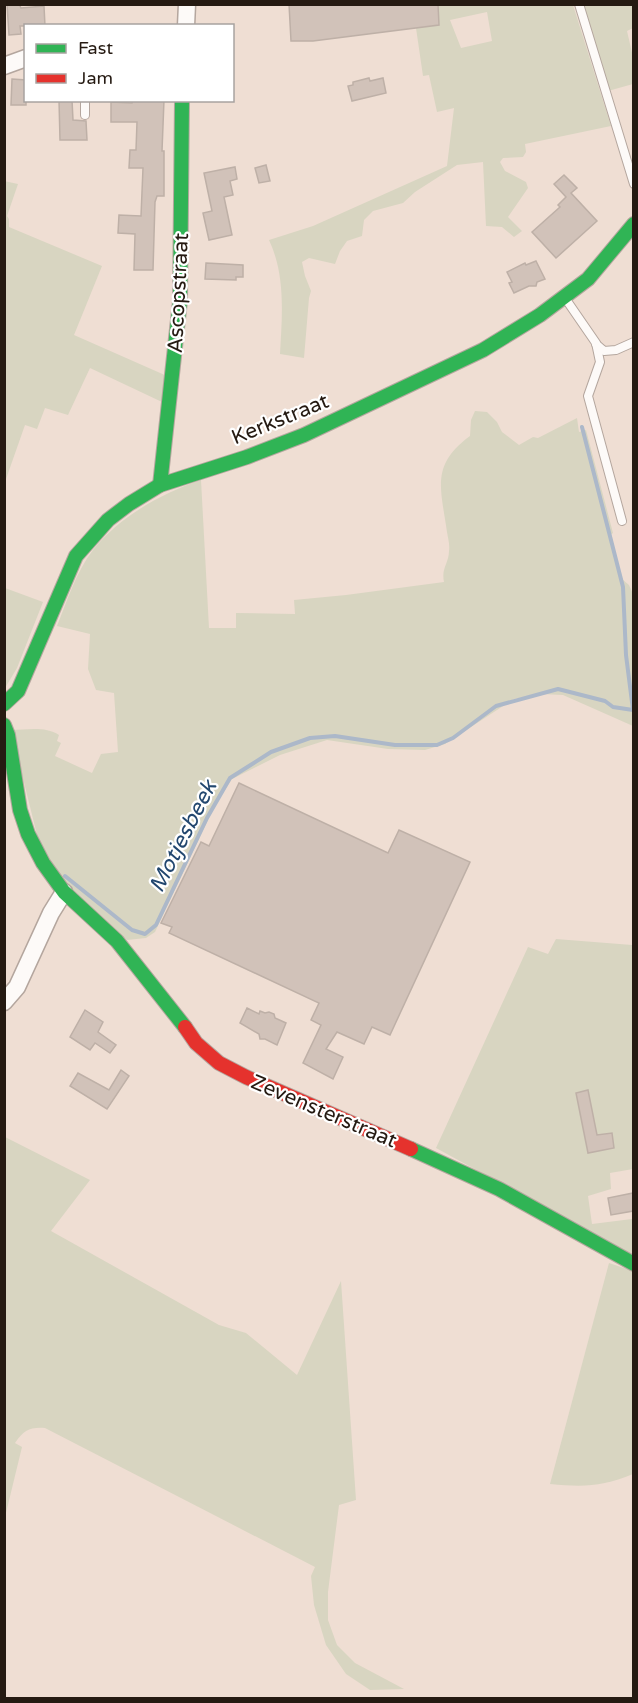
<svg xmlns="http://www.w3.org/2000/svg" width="638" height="1703" font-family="'Varela Round',sans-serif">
<rect width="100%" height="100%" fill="#efded3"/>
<g fill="#d8d5c1" fill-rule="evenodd">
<path d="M438,5H573L611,126L525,144L526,152L523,157L503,158L500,162L505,171L526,182L528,188L508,217L522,231L514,237L502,227L486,226L483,162L457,165L415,192L403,203L373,211L364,220L362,236L347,241L340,251L335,264L309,258L302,262L305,276L311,291L309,298L304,358L280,354C282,316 286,276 269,240L313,226L447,166L454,108L437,112L429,75L423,76L416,28ZM487,12L492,41L461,48L450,20Z"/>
<polygon points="582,5 633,5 633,28 627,31 633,57 633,84 608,91"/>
<polygon points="4,181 18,184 7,216 9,219 9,227 102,266 74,335 167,376 162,402 90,368 68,415 45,408 37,429 25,425 6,479"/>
<path d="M475,411L487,412L497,422L502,432L519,445L533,437L538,438L577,418L579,432L586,430L613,533L609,536L622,579L629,585L633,594V726L563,695L541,694L514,699L445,744L425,750L388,749L327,740L280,755L232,779L215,805L155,932L146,938L127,940L66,884L41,851L11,730C27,730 45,726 59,735L57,741L61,743L55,756L92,773L101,754L118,752L114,693L96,690L88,669L90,634L57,626C67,601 76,572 93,550C119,517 162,493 201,480L209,628H236V613L295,614L294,600L346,595L444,582C441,568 449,563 449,551C450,545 448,538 447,532C441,489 430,465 470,436L471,420Z"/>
<polygon points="5,588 43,602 17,668 5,688"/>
<polygon points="556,939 632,945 633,942 633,1169 610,1173 611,1189 588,1196 592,1224 632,1219 633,1255 436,1148 528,947 548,954"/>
<path d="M5,1137L90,1180L51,1231L219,1325L246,1333L297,1375L341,1281L356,1500L339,1505L328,1592V1620L337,1645L355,1663L404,1689L370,1690L346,1674L326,1645L314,1605L311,1576L315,1567L45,1428C30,1427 24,1430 15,1443L22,1447L5,1517Z"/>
<path d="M609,1263L633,1271V1474C602,1487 583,1487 550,1484Z"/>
</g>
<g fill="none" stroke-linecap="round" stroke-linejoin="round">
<polyline stroke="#acb8c9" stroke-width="4" points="65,876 132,930 145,934 156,925 207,818 230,778 271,752 310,738 335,736 395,745 437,745 453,738 496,706 558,689 605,701 613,707 633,710 626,655 623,587 582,427"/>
</g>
<g fill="#d1c2b9" stroke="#beb0a7" stroke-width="1.5">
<polygon points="7,4 19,4 21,8 44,6 45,26 20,26 21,34 9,35"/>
<polygon points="289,4 438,4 439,25 313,41 291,41"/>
<polygon points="369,78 370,81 383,78 386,93 352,101 348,86 353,85 353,82"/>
<polygon points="12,79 26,80 26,105 11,105"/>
<polygon points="59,100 72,100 73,120 86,121 87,140 60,140"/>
<polygon points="133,100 164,100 162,151 164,151 164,196 157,196 155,202 153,270 134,270 135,234 118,233 119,215 141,216 143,168 129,168 130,150 136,150 137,122 111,122 111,102 132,103"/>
<polygon points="266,165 270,181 259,183 255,168"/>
<polygon points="235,167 237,179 230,181 233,195 224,197 232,235 209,240 203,213 212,211 204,173"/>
<polygon points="564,175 577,188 571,193 597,221 556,258 532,232 560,207 558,205 566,197 554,184"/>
<polygon points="536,261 545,279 537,282 536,286 529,286 514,293 509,283 512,282 507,272 525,263 526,265"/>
<polygon points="206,263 243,265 243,277 236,277 236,280 205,279"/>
<polygon points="239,783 388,853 399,830 470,862 390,1035 372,1027 364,1044 337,1032 326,1049 343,1057 333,1079 303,1063 321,1025 311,1020 319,1003 169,933 172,927 161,923 201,842 209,846"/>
<polygon points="247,1008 259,1014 260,1011 265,1013 269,1012 274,1014 275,1018 286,1023 277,1045 265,1039 260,1039 259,1034 240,1023"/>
<polygon points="85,1010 103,1022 98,1032 116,1045 110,1053 95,1043 90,1050 70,1037"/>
<polygon points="121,1070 129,1076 107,1109 70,1086 78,1073 109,1090"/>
<polygon points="588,1090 597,1135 612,1133 614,1148 588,1153 576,1093"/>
<polygon points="633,1193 633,1211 611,1215 608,1198"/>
</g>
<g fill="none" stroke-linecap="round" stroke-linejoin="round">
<g stroke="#b4a69e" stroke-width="10">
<g id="lane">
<polyline points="579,4 634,184"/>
<polyline points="85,100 85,115"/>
<polyline points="565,298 596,343 600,362 588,396 622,521"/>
<polyline points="596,344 604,351 616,350 634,342"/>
</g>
</g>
<g stroke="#b4a69e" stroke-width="19">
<g id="street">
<polyline points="186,26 187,4"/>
<polyline points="4,66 26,58"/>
<polyline points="4,1002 17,987 51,913 64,892"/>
</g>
</g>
<g stroke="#b4a69e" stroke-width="16">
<g id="fast">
<polyline points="160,485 180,301 182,100"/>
<polyline points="4,704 18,691 76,556 108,520 129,504 160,485 247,457 304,435 483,350 540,315 588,279 634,224"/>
<polyline points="4,725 8,735 20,810 28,834 43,863 64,892 117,941 185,1027"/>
<polyline points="411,1149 499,1189 634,1264"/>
</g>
</g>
<g stroke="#b4a69e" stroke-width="16">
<polyline id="jam" points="185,1027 196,1043 219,1063 246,1077 411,1149"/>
</g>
<use href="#lane" stroke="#fdfaf8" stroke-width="8"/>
<use href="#street" stroke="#fdfaf8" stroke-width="16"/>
<use href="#fast" stroke="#30b455" stroke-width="14"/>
<use href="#jam" stroke="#e5322d" stroke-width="14"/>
</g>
<g text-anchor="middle" stroke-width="4.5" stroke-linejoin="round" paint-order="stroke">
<g font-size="21" fill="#251a12" stroke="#fff">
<text transform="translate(178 293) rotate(-87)" y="7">Ascopstraat</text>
<text transform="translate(280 419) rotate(-22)" y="7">Kerkstraat</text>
<text transform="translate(324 1111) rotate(23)" y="7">Zevensterstraat</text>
</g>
<g font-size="22" font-style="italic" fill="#22476f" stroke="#fff">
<text transform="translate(182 836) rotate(-63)" y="8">Motjesbeek</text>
</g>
</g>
<rect width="638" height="1703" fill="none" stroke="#251a12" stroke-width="12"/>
<rect x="24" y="24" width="210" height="78" fill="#ffffff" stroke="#a8a3a0" stroke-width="1.5"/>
<rect x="36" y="44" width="30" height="9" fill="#30b455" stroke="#a8a3a0" stroke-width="1.5"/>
<text x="78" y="54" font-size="18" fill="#251a12">Fast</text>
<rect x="36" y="74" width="30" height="9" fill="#e5322d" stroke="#a8a3a0" stroke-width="1.5"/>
<text x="78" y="84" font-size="18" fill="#251a12">Jam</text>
</svg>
